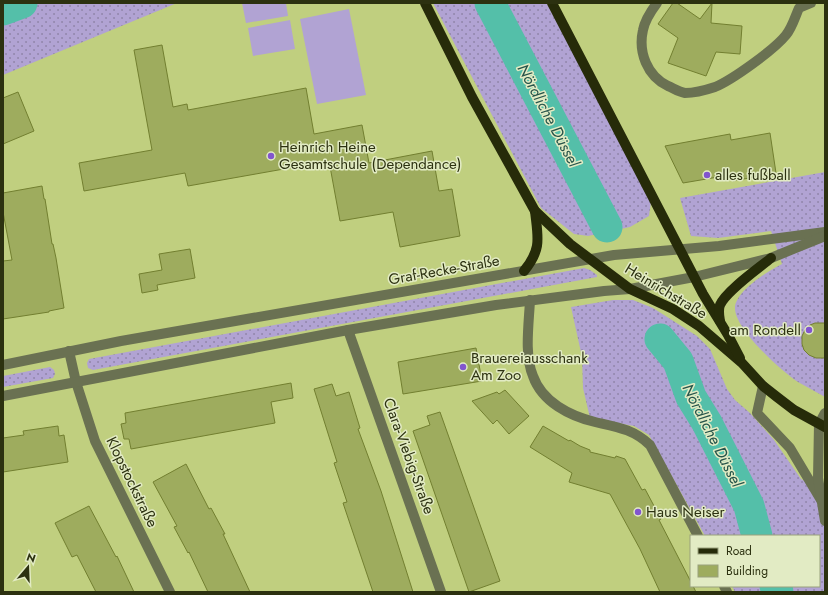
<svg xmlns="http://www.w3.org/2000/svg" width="828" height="595" font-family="Jost,sans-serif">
<defs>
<pattern id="grass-dots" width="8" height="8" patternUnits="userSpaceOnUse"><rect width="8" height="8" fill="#b1a3d3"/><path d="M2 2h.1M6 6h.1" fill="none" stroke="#9085aa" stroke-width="1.8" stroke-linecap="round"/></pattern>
</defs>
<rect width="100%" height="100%" fill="#c0cf7f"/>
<g fill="url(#grass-dots)">
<polygon points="3,3 177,3 3,75"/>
<polygon points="433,3 547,3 651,202 649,216 630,227 588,236 574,234 541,208"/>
<path d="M825,172V397C816,392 807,387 798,382C781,371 736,330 735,309C734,292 768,271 782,264L771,231L718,238L691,236L680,198Z"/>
<polygon points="584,268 590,270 597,275 597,277 93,370 88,368 87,363 89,359"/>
<polygon points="613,300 633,300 653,308 697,336 710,349 727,389 735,400 750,413 774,440 801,479 825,492 825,592 735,592 732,586 819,586 819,536 705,536 649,435 634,426 590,418 583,388 582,357 571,307"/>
<polygon points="50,367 54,370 55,374 53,378 3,387 3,376"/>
</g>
<g fill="#b1a3d3">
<polygon points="242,3 286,3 288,16 246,23"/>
<polygon points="349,9 366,95 317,104 300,19"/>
<polygon points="290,20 295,49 253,56 248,28"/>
</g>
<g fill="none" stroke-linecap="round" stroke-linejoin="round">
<g stroke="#54bfa9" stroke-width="31">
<polyline points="490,3 607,227"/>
<polyline points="3,10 22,3"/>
<polyline points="660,339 678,361 691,397 707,423 749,506 757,536"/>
<polyline points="775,586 778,592"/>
</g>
</g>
<g fill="#9eac5e" stroke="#727f30">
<polygon points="673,3 677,3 700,19 712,3 711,23 742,26 740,54 716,52 706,76 668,63 678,38 658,24"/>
<polygon points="162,45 173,107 187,104 188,110 306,88 314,134 362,125 369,163 432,151 439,191 452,189 460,236 400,247 393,212 340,221 329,161 188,186 185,173 84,191 79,163 152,150 134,50"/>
<polygon points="18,92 34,131 3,144 3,98"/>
<polygon points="770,133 776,173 733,181 730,175 683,183 665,146 730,134 731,140"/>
<polygon points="42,186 44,199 45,199 52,244 53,244 56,258 64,308 49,311 49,312 3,319 3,261 12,260 3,212 3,193"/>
<polygon points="190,249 195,278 157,285 158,290 142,293 139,274 162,270 159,254"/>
<polygon points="815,323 825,323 825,358 816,358 809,355 804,350 802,344 802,336 805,330 810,325"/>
<polygon points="476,348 482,381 403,394 398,362"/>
<polygon points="291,383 293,398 271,402 275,423 131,449 129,439 124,439 121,424 126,423 125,413"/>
<polygon points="332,384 336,396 349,392 360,428 358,429 381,491 413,592 373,592 343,503 347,502 334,463 337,462 314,389"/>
<polygon points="505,390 529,416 509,434 497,420 493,424 472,401 497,392 499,394"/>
<polygon points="440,412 500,581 469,592 413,431 430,425 427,416"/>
<polygon points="58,426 59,436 64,435 68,462 3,472 3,438 24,435 23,431"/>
<polygon points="543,426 569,441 570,440 580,446 590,450 590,452 615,458 616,456 625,459 642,490 645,489 661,519 659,520 691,582 691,586 693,586 696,592 660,592 640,549 610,494 569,482 572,473 530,447"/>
<polygon points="186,464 209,509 211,508 225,534 223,534 250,592 208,592 189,552 188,553 174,527 177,526 153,482"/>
<polygon points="89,506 116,557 117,556 134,592 96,592 77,555 72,557 55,523"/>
</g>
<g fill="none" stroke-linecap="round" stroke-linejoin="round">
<g stroke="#6a7152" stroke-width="10">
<path d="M657,3C651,11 645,20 643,30C638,52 647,76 668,86C673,88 679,92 685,93C695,93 706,90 715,87C732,80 774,50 786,35C792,28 795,17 799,8L811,3"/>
<path d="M530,300C529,323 524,355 533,376C542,402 570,416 595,422C617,427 633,429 650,445L698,536"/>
<polyline points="348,330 441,592"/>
<polyline points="69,351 76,382 95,441 170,592"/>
<polyline points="3,365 121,341 614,255 719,246 825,232"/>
<polyline points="763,386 757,413 790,448 821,500"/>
<polyline points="3,396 348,330 496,305 604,291 630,289 694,277 771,258 825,236"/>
<polyline points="825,413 819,424 818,478 825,521"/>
<polyline points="724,586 727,592"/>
</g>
<g stroke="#262b09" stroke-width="10">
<polyline points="425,3 472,97 535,211 570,244 630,289 673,309 699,326 742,363 763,386 777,397 794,410 825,427"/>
<polyline points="552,3 703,294 728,335 740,358"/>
<path d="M524,271C542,249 538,238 535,211"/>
<path d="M720,321C719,315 718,310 720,305C726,291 759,268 771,258"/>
</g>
</g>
<g fill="#8255ce" stroke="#e2ebc4" stroke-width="1.5">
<circle cx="271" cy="156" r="4"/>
<circle cx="707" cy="175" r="4"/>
<circle cx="809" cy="330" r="4"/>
<circle cx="463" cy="367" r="4"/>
<circle cx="638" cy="512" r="4"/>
</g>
<g text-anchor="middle" stroke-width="3" stroke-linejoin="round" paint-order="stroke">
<g font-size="15" fill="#2c3110" stroke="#e2ebc4" text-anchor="start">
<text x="279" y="152">Heinrich Heine<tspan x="279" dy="17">Gesamtschule (Dependance)</tspan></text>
<text x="715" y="180">alles fußball</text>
<text x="801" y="335" text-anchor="end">am Rondell</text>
<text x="471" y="363">Brauereiausschank<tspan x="471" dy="17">Am Zoo</tspan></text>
<text x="646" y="517">Haus Neiser</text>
</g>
<g font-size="15" fill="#2c3110" stroke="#e2ebc4">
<text transform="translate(444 270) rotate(-10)" y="5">Graf-Recke-Straße</text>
<text transform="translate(666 291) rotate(31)" y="5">Heinrichstraße</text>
<text transform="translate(409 456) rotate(70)" y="5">Clara-Viebig-Straße</text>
<text transform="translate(132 482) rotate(64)" y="5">Klopstockstraße</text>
</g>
<g font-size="16" font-style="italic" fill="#26544a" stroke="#e2ebc4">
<text transform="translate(549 115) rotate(62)" y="6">Nördliche Düssel</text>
<text transform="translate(713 435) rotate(63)" y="6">Nördliche Düssel</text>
</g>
</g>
<rect width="828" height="595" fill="none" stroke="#2c3110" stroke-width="8"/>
<rect x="690" y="535" width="130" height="52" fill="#e2ebc4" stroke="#99a17c"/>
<rect x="698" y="548" width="20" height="6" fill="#262b09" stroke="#99a17c"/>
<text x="726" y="555" font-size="12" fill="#2c3110">Road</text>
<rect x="698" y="565" width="20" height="12" fill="#9eac5e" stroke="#99a17c"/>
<text x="726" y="575" font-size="12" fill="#2c3110">Building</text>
<g transform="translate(28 567) rotate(19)" stroke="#e2ebc4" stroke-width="3" paint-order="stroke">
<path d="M0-3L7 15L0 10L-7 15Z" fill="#2c3110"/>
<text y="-6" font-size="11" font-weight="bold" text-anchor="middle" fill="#2c3110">N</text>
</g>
</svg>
